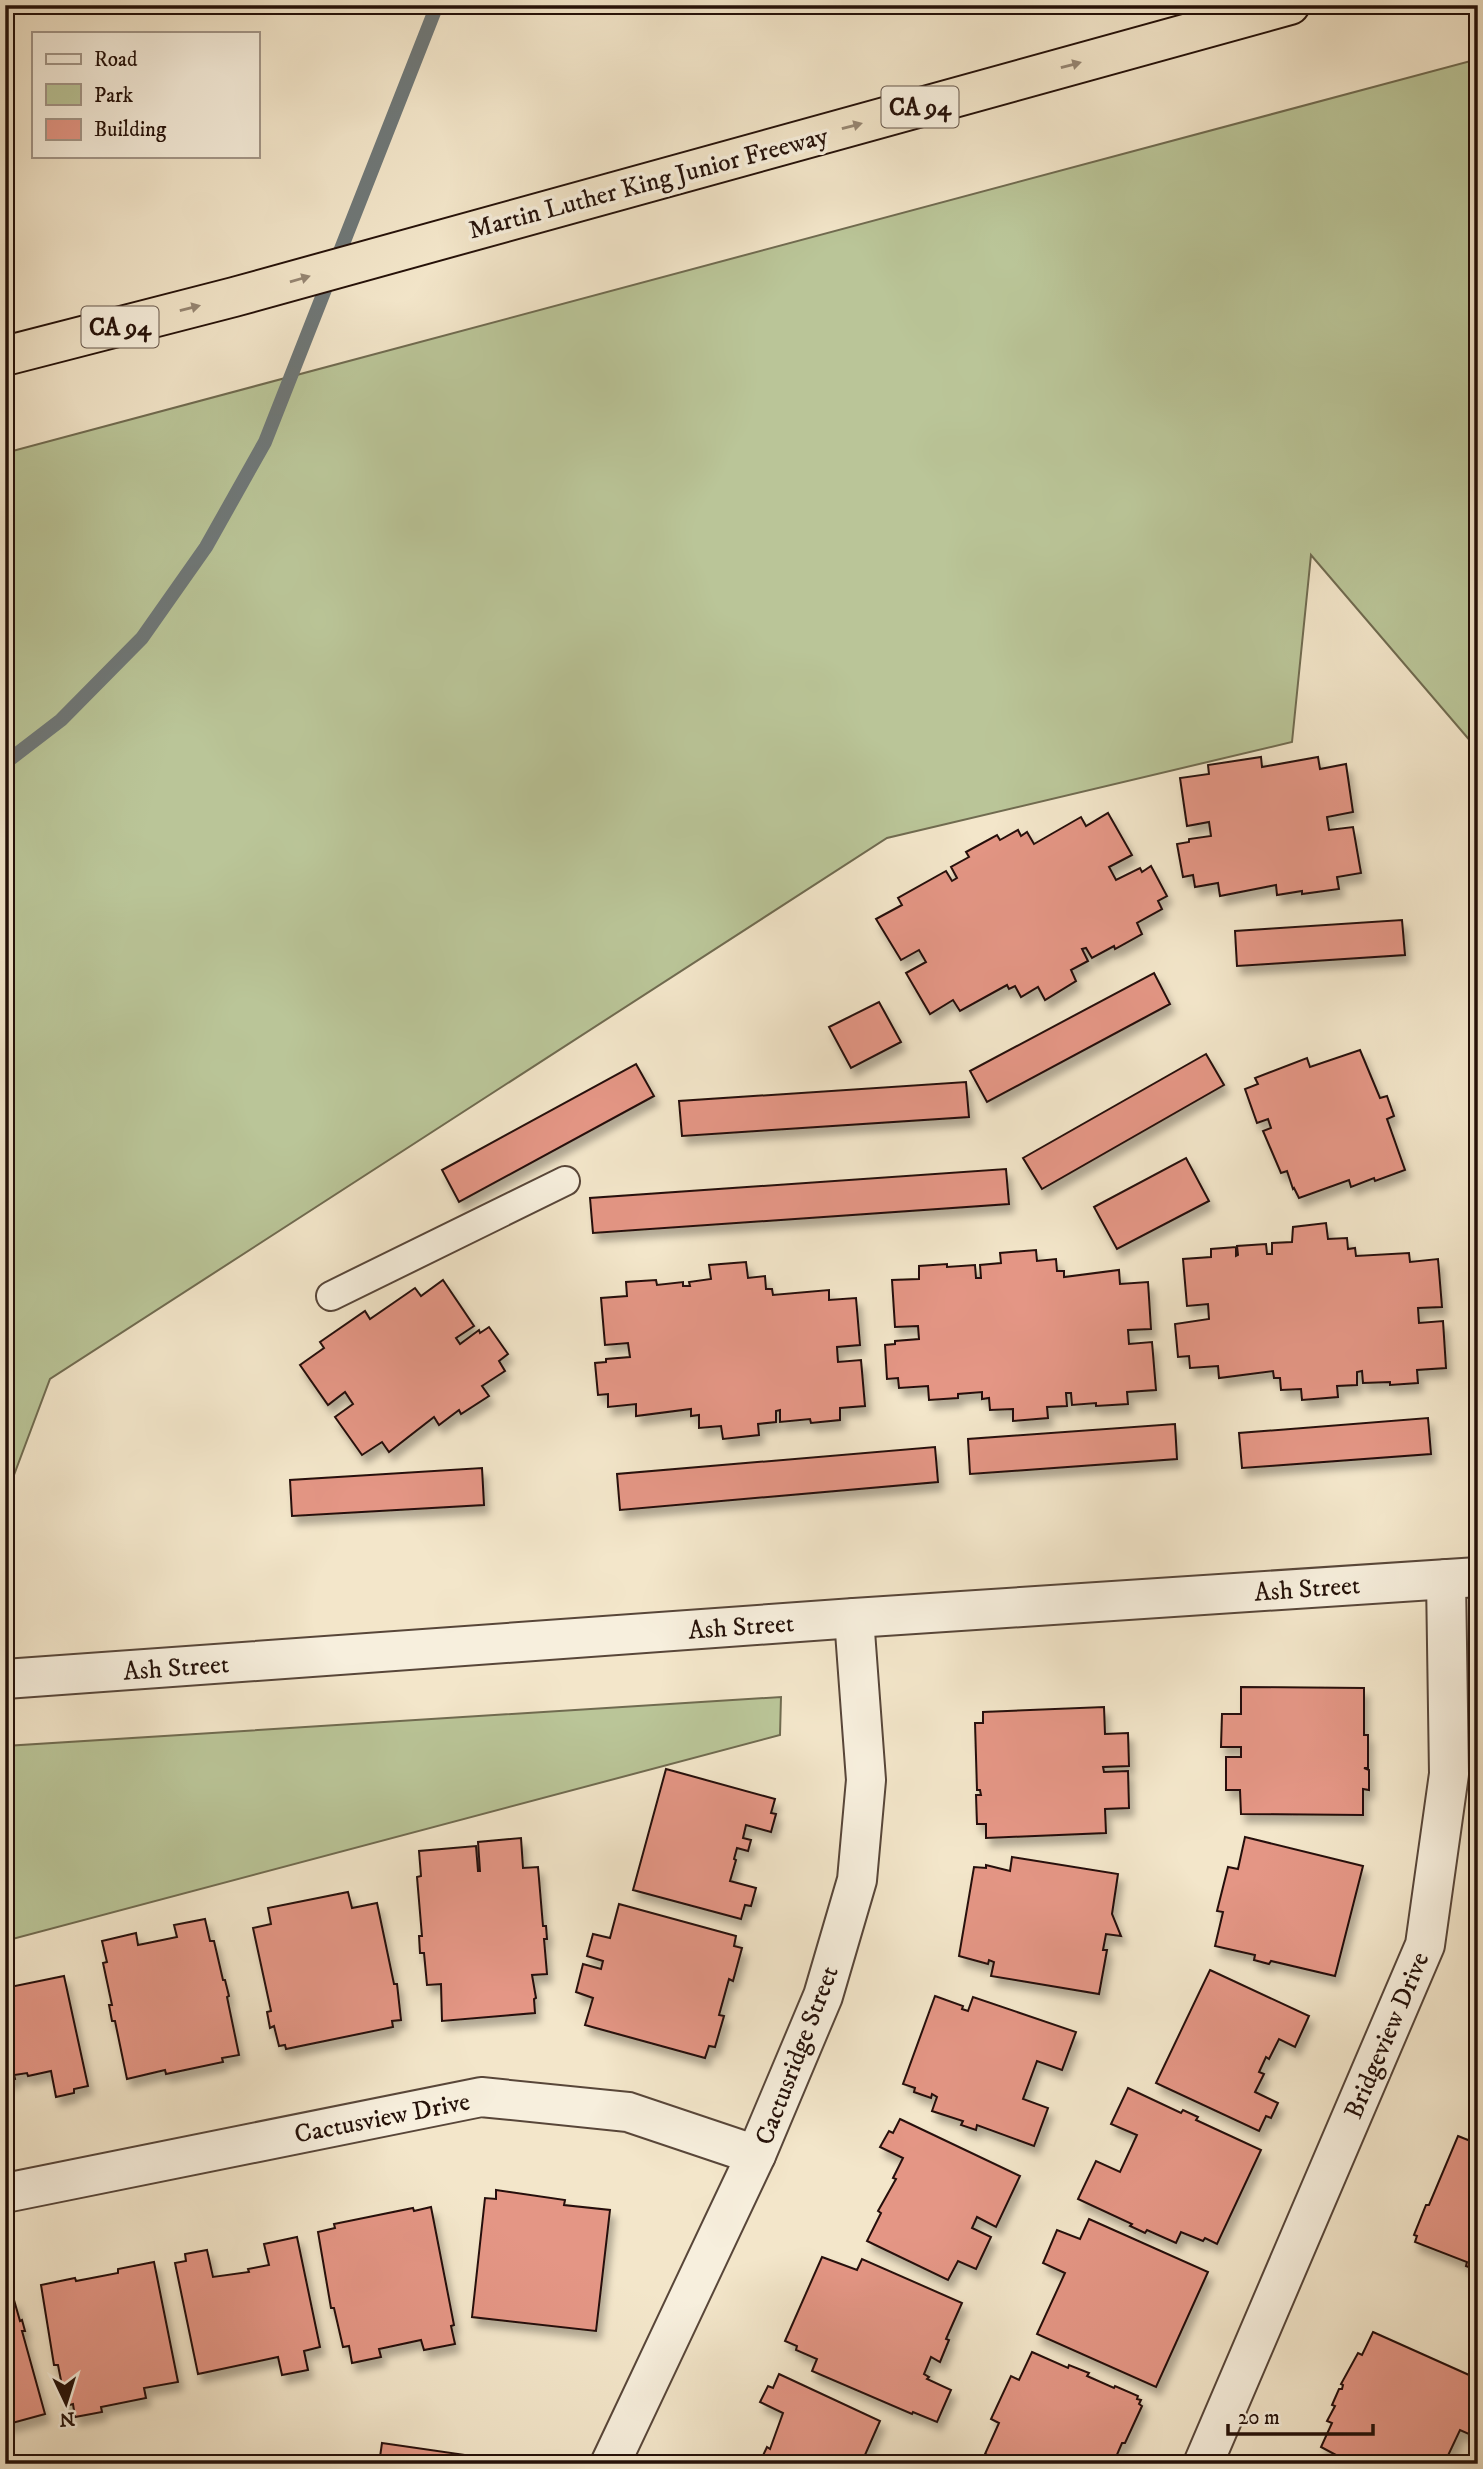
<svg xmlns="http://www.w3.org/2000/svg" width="1483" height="2469" font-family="'IM FELL DW Pica',serif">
<defs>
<filter id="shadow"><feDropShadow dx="4.5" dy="8" stdDeviation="3.5" flood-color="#0004"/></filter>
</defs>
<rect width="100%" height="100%" fill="#f3e6ca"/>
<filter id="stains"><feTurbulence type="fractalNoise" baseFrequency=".00286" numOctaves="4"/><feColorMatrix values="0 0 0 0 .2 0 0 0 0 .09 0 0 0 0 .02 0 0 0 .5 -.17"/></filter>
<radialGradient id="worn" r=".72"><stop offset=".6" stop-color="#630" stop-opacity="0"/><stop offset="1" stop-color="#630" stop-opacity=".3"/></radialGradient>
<g fill="#bac598" stroke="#706b50" stroke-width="2">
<polygon points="1478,59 1478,750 1311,555 1292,742 887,838 50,1379 5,1499 5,453"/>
<polygon points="781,1697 780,1735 5,1941 5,1746"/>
</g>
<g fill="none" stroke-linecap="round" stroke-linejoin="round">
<polyline stroke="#6f7878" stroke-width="14" points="5,763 61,720 142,638 206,547 265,442 437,5"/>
</g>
<g fill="#e49685" stroke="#251109" stroke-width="2" filter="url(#shadow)">
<polygon points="1261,757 1262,767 1318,757 1320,769 1346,764 1353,812 1327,817 1329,830 1353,827 1361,873 1337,877 1339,889 1302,894 1302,891 1277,895 1276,885 1220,896 1218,883 1195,887 1193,875 1183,877 1177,844 1189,842 1189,839 1211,836 1209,822 1187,826 1180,778 1209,774 1208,765"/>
<polygon points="1108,813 1132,855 1109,867 1116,880 1140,868 1142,872 1151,866 1167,896 1158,901 1162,909 1137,923 1142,934 1115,949 1114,946 1092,958 1086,948 1082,949 1088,961 1071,970 1076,981 1045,1000 1038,987 1021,997 1015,986 1009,989 1007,985 960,1011 953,1000 930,1014 906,973 926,962 919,950 901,960 876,919 902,905 898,898 946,871 952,881 957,878 951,867 969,857 966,852 997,835 1000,840 1018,830 1021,836 1027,832 1034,844 1081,817 1086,826"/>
<polygon points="1402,920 1405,955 1237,966 1235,931"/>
<polygon points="1154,973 1170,1004 987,1102 970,1071"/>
<polygon points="879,1002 901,1042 851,1068 829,1027"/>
<polygon points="1360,1050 1380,1098 1387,1096 1394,1116 1387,1119 1405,1170 1375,1181 1374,1178 1351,1187 1349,1180 1299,1198 1294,1188 1293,1189 1287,1171 1281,1173 1263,1131 1271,1128 1268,1119 1257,1123 1245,1089 1258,1084 1255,1078 1307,1058 1310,1067"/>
<polygon points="1206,1054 1224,1085 1042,1189 1023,1158"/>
<polygon points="636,1064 654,1096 459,1202 442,1170"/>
<polygon points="966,1082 969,1117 682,1136 679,1101"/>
<polygon points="1186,1158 1209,1201 1117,1249 1094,1207"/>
<polygon points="1006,1169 1009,1204 593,1233 590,1198"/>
<polygon points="1326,1223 1328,1239 1347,1238 1348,1249 1355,1248 1356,1256 1409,1253 1410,1262 1438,1259 1442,1307 1418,1308 1419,1323 1443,1321 1446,1368 1417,1370 1418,1383 1390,1385 1390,1382 1363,1383 1362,1371 1357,1372 1357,1385 1337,1386 1338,1397 1302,1400 1301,1389 1281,1390 1280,1378 1274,1378 1273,1371 1219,1378 1218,1366 1190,1368 1189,1356 1178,1357 1175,1324 1209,1319 1208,1304 1187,1306 1183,1259 1211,1257 1211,1249 1236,1247 1236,1256 1238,1255 1237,1246 1266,1244 1267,1254 1272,1254 1272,1243 1292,1242 1293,1227"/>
<polygon points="1036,1250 1037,1261 1056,1259 1057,1271 1064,1271 1064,1277 1119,1270 1120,1284 1148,1282 1151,1329 1128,1330 1129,1344 1152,1342 1156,1390 1127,1392 1128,1404 1096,1406 1096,1403 1072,1405 1071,1393 1066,1393 1067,1406 1047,1407 1048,1418 1013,1421 1013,1409 990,1410 989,1398 982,1399 982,1392 958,1394 958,1398 929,1400 928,1386 899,1388 898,1378 887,1379 885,1345 895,1344 895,1341 919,1339 918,1326 895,1327 892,1280 919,1279 919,1266 947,1264 947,1267 975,1265 976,1278 981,1278 980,1265 1001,1263 1000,1253"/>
<polygon points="746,1262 748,1278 765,1276 766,1289 772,1289 773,1295 829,1290 829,1300 856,1298 860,1345 837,1347 838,1362 861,1360 865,1406 840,1408 840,1420 811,1423 810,1419 780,1422 780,1410 776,1411 776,1422 758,1424 759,1435 723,1439 721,1426 699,1428 699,1415 691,1416 691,1409 636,1416 636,1404 608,1407 608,1394 598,1395 595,1363 606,1362 606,1359 630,1357 628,1343 605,1345 601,1298 627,1296 626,1282 656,1280 657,1285 683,1282 683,1286 690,1286 689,1282 711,1279 709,1265"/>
<polygon points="443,1280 474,1326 456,1338 460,1344 479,1330 480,1333 489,1327 508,1354 499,1361 505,1371 482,1386 489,1396 461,1414 459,1410 439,1425 434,1417 389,1452 382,1442 362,1455 335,1417 353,1404 345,1392 328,1405 300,1365 324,1348 320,1342 365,1311 370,1319 415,1288 421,1296"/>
<polygon points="1428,1418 1431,1454 1242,1468 1239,1433"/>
<polygon points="1175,1424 1177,1459 970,1474 968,1439"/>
<polygon points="935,1447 938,1482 620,1510 617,1474"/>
<polygon points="482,1468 484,1505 292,1516 290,1480"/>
<polygon points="1241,1687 1364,1688 1364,1735 1368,1735 1368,1768 1364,1768 1369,1770 1369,1790 1363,1789 1363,1815 1241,1814 1240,1790 1226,1790 1226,1757 1241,1757 1241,1747 1221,1747 1222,1714 1241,1714"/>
<polygon points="1104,1707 1105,1734 1128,1733 1129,1766 1103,1767 1104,1772 1128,1771 1129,1808 1105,1809 1106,1833 986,1838 986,1824 977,1824 976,1795 981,1795 980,1790 977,1790 975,1723 983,1723 983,1712"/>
<polygon points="666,1769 775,1799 771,1813 776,1814 771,1832 746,1825 743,1838 751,1840 748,1851 737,1848 734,1859 736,1860 730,1881 756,1888 751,1906 745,1905 741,1919 633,1890"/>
<polygon points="1245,1837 1363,1866 1335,1976 1271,1961 1269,1964 1254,1960 1255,1955 1215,1946 1223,1912 1217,1911 1228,1867 1238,1869"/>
<polygon points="521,1838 523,1868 538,1867 543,1926 546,1926 547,1939 544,1939 547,1974 532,1975 536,1998 534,1999 535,2013 442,2021 441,1984 427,1985 424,1953 420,1953 419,1936 422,1936 417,1877 421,1876 419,1851 476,1846 478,1871 480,1871 478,1842"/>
<polygon points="1012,1857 1118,1874 1112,1914 1121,1936 1106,1934 1103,1950 1107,1950 1099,1994 991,1976 994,1962 989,1960 988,1964 959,1956 974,1867 986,1868 986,1865 1010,1871"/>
<polygon points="348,1892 352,1908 377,1903 394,1984 397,1984 401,2020 392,2021 393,2027 286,2049 285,2045 279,2046 274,2026 270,2028 267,2012 271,2011 253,1928 271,1924 268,1908"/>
<polygon points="619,1904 736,1936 734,1946 742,1948 733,1981 729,1979 719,2015 724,2016 715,2047 709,2046 705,2058 585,2025 593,1998 576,1992 583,1964 601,1969 603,1961 587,1956 593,1934 610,1938"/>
<polygon points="205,1919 210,1941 214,1941 223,1980 225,1980 229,1996 227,1997 239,2055 222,2058 223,2062 166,2074 165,2070 127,2079 115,2021 112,2021 109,2005 112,2005 103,1963 107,1962 102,1941 136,1933 138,1945 177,1937 174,1925"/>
<polygon points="1210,1970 1309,2016 1295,2047 1279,2039 1269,2059 1266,2057 1259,2072 1264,2074 1255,2092 1278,2103 1271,2118 1266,2116 1259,2131 1156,2083"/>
<polygon points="64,1976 88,2086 74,2089 74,2093 56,2097 51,2071 28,2076 27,2073 14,2075 15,2079 5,2081 5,1988"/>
<polygon points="935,1996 963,2006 962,2009 968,2011 973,1997 1076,2032 1062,2070 1037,2061 1023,2099 1048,2108 1034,2146 977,2125 976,2130 961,2125 963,2121 932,2111 937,2097 932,2094 931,2098 914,2092 915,2088 903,2084"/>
<polygon points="1128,2088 1181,2113 1183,2110 1198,2117 1196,2120 1261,2150 1217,2244 1205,2238 1203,2241 1181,2232 1176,2243 1147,2230 1145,2233 1130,2226 1132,2224 1078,2199 1096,2161 1120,2172 1137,2135 1111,2124"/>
<polygon points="900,2119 1020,2176 996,2227 977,2217 972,2228 991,2237 976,2269 958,2261 948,2280 867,2241 881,2213 878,2211 896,2179 893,2178 903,2158 880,2147 889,2131 893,2133"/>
<polygon points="1458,2136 1478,2144 1478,2270 1466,2266 1467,2262 1415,2242 1417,2236 1414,2235 1426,2205 1429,2205"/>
<polygon points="496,2190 565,2200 564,2205 610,2210 596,2331 472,2317 485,2198 496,2199"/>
<polygon points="431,2207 454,2325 451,2326 455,2344 424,2350 421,2340 379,2349 381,2357 352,2363 349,2346 343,2347 334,2308 331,2308 318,2232 335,2228 334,2224 413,2208 414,2211"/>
<polygon points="1089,2219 1208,2272 1156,2387 1037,2334 1065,2273 1043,2263 1057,2230 1080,2239"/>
<polygon points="297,2237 320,2347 304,2351 308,2370 282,2375 278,2357 198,2374 175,2263 186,2261 185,2254 207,2250 213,2277 249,2272 248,2269 269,2265 264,2244"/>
<polygon points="822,2257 857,2270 862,2259 962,2303 946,2339 949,2340 940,2362 931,2357 924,2374 929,2377 927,2379 951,2390 937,2422 913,2412 912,2414 812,2371 817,2359 796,2350 797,2346 785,2341"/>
<polygon points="154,2262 178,2382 144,2388 146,2398 101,2407 102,2412 75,2417 73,2404 66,2406 58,2365 54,2365 41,2285 75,2278 76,2281 118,2273 118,2269"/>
<polygon points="14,2300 20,2321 22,2320 25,2331 22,2331 45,2414 5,2425 5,2303"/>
<polygon points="1373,2332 1478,2379 1478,2438 1460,2430 1444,2464 1361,2464 1351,2459 1349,2462 1321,2447 1332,2423 1327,2421 1335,2406 1332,2405 1339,2389 1342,2389 1343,2385 1341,2384 1358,2353 1362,2355"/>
<polygon points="1032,2352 1068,2368 1069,2365 1089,2373 1087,2376 1114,2388 1115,2386 1138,2396 1137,2399 1141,2400 1139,2404 1142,2406 1125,2443 1122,2443 1113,2464 1008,2464 985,2454 999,2423 991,2419 1011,2376 1019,2380"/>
<polygon points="779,2374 880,2421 861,2464 759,2464 767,2447 770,2449 783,2413 760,2402 768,2386 773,2388"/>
<polygon points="382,2443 507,2461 507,2464 379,2464"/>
</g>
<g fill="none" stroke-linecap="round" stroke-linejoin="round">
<g stroke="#584639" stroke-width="32">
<polyline id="lane" points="331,1296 565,1181"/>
</g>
<g stroke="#584639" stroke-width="42">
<g id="street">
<polyline points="5,1679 854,1618 1478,1577"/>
<polyline points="5,2193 481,2097 628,2112 756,2155"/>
<polyline points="610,2464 756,2155 823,1996 857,1880 866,1780 854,1618"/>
<polyline points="1203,2464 1425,1945 1449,1774 1446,1579"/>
</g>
</g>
<g stroke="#251109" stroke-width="42">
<polyline id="highway" points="5,356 234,297 1290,5"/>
</g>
<use href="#lane" stroke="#f7efdd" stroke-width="28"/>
<use href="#street" stroke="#f7efdd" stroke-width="38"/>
<use href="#highway" stroke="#f3e6ca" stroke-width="38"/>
</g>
<defs><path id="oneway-solid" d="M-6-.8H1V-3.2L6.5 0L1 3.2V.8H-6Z" transform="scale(1.75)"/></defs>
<g fill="#968673">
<use href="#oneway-solid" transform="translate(1071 65) rotate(-15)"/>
<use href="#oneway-solid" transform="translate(852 126) rotate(-15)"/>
<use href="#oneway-solid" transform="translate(300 279) rotate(-16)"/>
<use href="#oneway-solid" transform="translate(190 308) rotate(-14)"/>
</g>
<g text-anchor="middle" stroke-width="7" stroke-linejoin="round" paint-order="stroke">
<g fill="#f7efdd" stroke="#645449" stroke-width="2">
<rect x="881.5" y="86.5" width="77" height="41" rx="5"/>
<rect x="81.5" y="306.5" width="77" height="41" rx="5"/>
</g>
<g font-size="24" font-weight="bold" fill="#251109">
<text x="920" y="115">CA 94</text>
<text x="120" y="335">CA 94</text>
</g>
<g font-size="26" fill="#251109" stroke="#f7efdd">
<text transform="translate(648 182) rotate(-15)" y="9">Martin Luther King Junior Freeway</text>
<text transform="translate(1307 1588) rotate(-4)" y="9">Ash Street</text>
<text transform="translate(741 1626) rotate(-4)" y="9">Ash Street</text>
<text transform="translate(176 1667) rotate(-4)" y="9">Ash Street</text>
<text transform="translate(1386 2035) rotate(-67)" y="9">Bridgeview Drive</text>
<text transform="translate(796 2055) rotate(-69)" y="9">Cactusridge Street</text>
<text transform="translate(382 2117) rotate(-11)" y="9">Cactusview Drive</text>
</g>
</g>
<rect width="1483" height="2469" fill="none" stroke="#f3e6ca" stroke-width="28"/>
<rect x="7" y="7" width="1469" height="2455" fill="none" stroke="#251109" stroke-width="3.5"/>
<rect x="14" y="14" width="1455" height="2441" fill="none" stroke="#251109" stroke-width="2"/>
<rect x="32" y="32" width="228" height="126" fill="#f7efdd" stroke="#a39688" stroke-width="2"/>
<rect x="46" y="54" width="35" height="10" fill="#f7efdd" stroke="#a39688" stroke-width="2"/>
<text x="94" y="66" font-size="21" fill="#251109">Road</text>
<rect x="46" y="84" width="35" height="21" fill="#bac598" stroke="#a39688" stroke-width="2"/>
<text x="94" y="102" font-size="21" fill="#251109">Park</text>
<rect x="46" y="119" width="35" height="21" fill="#e49685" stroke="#a39688" stroke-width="2"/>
<text x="94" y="136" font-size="21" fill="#251109">Building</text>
<g transform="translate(66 2403) rotate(176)" stroke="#f7efdd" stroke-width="5" paint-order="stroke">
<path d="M0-5L12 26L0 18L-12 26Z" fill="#251109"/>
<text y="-10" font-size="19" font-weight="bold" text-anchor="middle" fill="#251109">N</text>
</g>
<path d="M1228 2424v10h145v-10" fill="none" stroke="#251109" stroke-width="3.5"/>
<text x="1238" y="2424" font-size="21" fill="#251109" stroke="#f7efdd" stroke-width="5" paint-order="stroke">20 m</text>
<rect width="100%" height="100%" filter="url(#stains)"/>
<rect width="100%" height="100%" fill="url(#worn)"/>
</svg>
